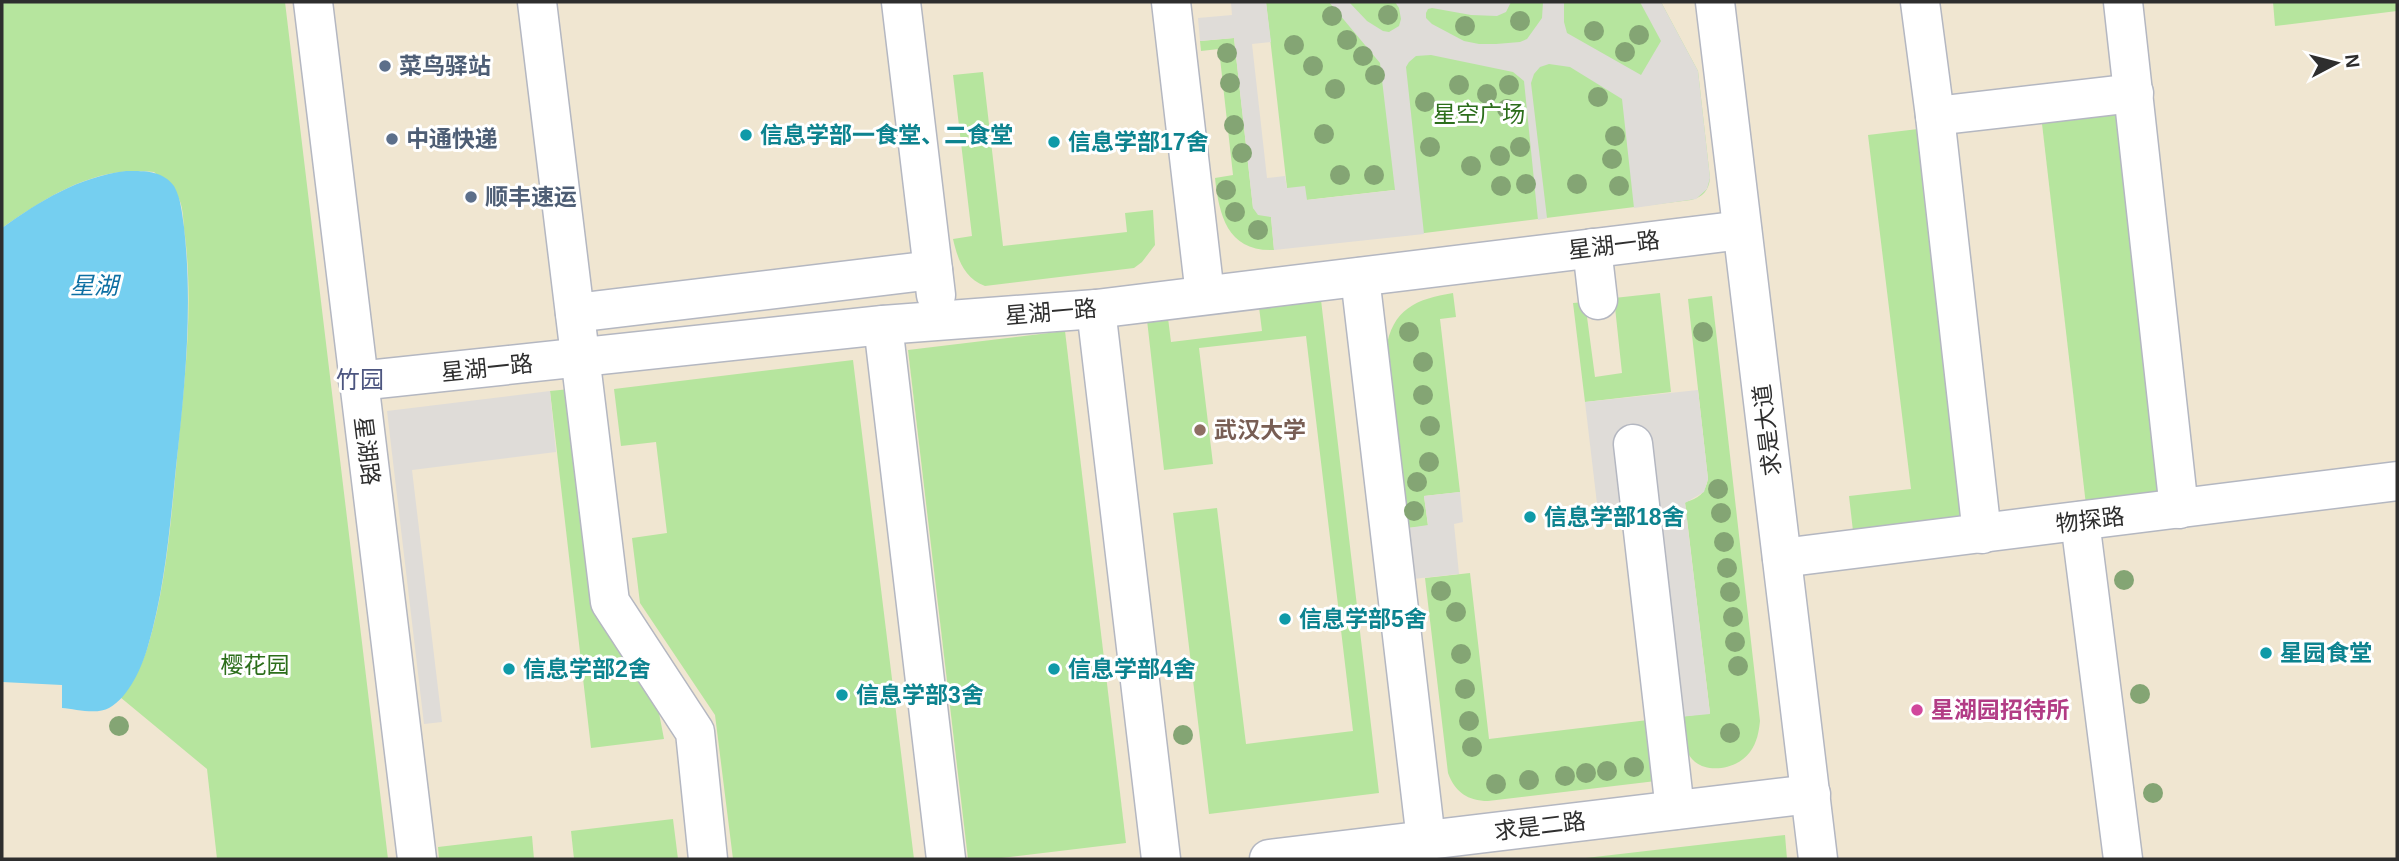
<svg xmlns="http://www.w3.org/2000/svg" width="2399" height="861" font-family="Helvetica,'Noto Sans SC',sans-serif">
<rect width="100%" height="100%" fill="#efe9e1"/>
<rect fill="#f0e6d1" x="2" y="2" width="2395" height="857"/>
<g fill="#b6e59e">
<path d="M2,2H285L388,859H217L207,769L120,697C133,682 142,665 148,646C166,586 171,520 177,458C184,384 194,310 185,236C183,225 184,209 179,199C174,189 162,180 154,172C96,165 48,196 2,228Z"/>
<path d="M1266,2H1661L1698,71L1710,178C1709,190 1703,197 1691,200L1400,236L1394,190L1306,200L1287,188Z"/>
<polygon points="2273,2 2397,2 2397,11 2275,26"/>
<path d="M1234,38L1253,208L1271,217L1274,250C1228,252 1219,216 1215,178L1233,175L1219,49L1201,51L1200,41Z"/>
<path d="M983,72L1003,246L1127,232L1125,213L1153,210L1155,245L1142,262L1134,268L985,286C964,278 958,260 953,239L972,236L953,75Z"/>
<polygon points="2118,107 2164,496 2086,505 2041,115"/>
<polygon points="1918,129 1965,518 1853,531 1849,496 1911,489 1868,135"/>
<path d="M1453,293L1456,317L1440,319L1460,492L1424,496L1428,526L1408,528L1386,350C1392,309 1416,299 1453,293Z"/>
<polygon points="1660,293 1671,392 1585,402 1573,303 1585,302 1595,377 1622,373 1614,298"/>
<path d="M1712,296L1760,721C1759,731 1757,743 1750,752C1738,769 1706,775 1692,759C1681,747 1681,732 1679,717L1710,713L1685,502C1699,499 1705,493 1708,479L1688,299Z"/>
<polygon points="1321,300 1379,793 1209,814 1173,513 1217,508 1246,744 1353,731 1306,336 1199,348 1213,464 1164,470 1147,320 1168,318 1171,342 1262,331 1259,307"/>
<polygon points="1065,331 1126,843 993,859 968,859 908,350"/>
<polygon points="853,360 914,859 733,859 715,715 640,603 632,538 667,533 656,442 621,446 614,389"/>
<polygon points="570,389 597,609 659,713 664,739 591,748 550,391"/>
<path d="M1470,573L1489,739L1648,720L1656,781L1488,801C1468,801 1455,792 1448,773L1425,578Z"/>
<polygon points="673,819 678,859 574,859 571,831"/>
<polygon points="1785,835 1787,859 1577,859"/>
<polygon points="532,836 534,859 439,859 438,847"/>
</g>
<g fill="#dfdcd8">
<polygon points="1231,2 1266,2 1271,42 1252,44 1267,178 1285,176 1287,188 1305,186 1307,200 1395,190 1380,63 1329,2 1349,2 1367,21 1383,31 1389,32 1399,26 1401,19 1399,8 1395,2 1511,2 1506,12 1497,16 1471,15 1432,8 1428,9 1426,13 1426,18 1432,24 1464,41 1479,44 1496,44 1520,42 1527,39 1542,18 1543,2 1564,2 1564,22 1567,33 1641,75 1661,41 1640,2 1661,2 1698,71 1710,178 1707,189 1696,199 1634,208 1622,99 1570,67 1549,64 1540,67 1534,74 1531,83 1547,218 1538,220 1524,81 1513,72 1431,55 1416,56 1409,62 1406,67 1424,234 1274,250 1271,217 1258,215 1253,208 1234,38 1200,41 1198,18 1232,15"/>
<polygon points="1698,390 1708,479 1704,492 1685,503 1710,714 1679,717 1655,506 1598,512 1585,402"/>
<polygon points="550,391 556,452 412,470 442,722 424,724 387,411"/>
<polygon points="1460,492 1463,522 1454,524 1459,574 1413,579 1408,528 1428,525 1424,496"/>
</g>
<path fill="#75cff0" d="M126,171C144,171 162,170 174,186C181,198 182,214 184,227C193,307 185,387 176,467C170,526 165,588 148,646C142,667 129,697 109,708C97,715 75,709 62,708V685L2,682V228C40,201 78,177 126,171Z"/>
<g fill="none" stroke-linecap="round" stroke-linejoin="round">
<g stroke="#b4b7c1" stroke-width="41">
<g id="minor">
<polyline points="313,2 417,859"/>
<polyline points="537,2 610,602 695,732 708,859"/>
<polyline points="901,2 936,295"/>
<polyline points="1171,2 1205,295"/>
<polyline points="1715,2 1818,859"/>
<polyline points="1920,2 1935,116 1982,534"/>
<polyline points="2123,2 2179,509"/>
<polyline points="1935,116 2134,93"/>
<polyline points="1592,248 1598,300"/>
<polyline points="1360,277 1426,840"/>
<polyline points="1096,309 1161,859"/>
<polyline points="575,313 933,270"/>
<polyline points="883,325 946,859"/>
<polyline points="358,381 883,325 1096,309 1742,230"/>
<polyline points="1633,444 1675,810"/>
<polyline points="2080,521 2123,859"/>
<polyline points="1782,558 2397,481"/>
<polyline points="1269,859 1811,794"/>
</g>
</g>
<use href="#minor" stroke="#fff" stroke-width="38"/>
</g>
<g fill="#84a574">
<circle cx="1388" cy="15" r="10"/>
<circle cx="1332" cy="16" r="10"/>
<circle cx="1520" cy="21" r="10"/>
<circle cx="1465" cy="26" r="10"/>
<circle cx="1594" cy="31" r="10"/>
<circle cx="1639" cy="35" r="10"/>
<circle cx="1347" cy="40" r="10"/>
<circle cx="1294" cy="45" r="10"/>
<circle cx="1625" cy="52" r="10"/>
<circle cx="1227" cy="53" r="10"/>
<circle cx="1363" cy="56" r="10"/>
<circle cx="1313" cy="66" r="10"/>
<circle cx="1375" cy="75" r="10"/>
<circle cx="1230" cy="83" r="10"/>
<circle cx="1459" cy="85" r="10"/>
<circle cx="1509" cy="85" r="10"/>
<circle cx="1335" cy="89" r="10"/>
<circle cx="1487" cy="94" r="10"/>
<circle cx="1598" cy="97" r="10"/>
<circle cx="1425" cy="102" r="10"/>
<circle cx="1507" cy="109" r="10"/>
<circle cx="1234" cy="125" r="10"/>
<circle cx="1324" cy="134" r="10"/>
<circle cx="1615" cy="136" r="10"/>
<circle cx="1430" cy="147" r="10"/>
<circle cx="1520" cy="147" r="10"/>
<circle cx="1242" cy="153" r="10"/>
<circle cx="1500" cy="156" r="10"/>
<circle cx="1612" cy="159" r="10"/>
<circle cx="1471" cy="166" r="10"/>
<circle cx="1340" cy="175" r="10"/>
<circle cx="1374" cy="175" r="10"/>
<circle cx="1526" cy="184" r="10"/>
<circle cx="1577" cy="184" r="10"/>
<circle cx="1501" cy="186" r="10"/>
<circle cx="1619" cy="186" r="10"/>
<circle cx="1226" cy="190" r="10"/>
<circle cx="1235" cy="212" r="10"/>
<circle cx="1258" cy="230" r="10"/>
<circle cx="1409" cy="332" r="10"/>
<circle cx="1703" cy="332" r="10"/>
<circle cx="1423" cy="362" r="10"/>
<circle cx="1423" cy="395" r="10"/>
<circle cx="1430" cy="426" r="10"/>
<circle cx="1429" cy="462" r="10"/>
<circle cx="1417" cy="482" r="10"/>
<circle cx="1718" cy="489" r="10"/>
<circle cx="1414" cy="511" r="10"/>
<circle cx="1721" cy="513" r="10"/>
<circle cx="1724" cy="542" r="10"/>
<circle cx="1727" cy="568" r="10"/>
<circle cx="2124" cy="580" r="10"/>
<circle cx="1441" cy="591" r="10"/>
<circle cx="1730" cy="592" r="10"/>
<circle cx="1456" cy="612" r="10"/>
<circle cx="1733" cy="617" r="10"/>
<circle cx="1735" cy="642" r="10"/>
<circle cx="1461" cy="654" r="10"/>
<circle cx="1738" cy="666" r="10"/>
<circle cx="1465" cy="689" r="10"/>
<circle cx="2140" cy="694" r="10"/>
<circle cx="1469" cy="721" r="10"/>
<circle cx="119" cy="726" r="10"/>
<circle cx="1730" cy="733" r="10"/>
<circle cx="1183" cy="735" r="10"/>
<circle cx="1472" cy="747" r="10"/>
<circle cx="1634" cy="767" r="10"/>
<circle cx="1607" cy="771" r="10"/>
<circle cx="1586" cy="773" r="10"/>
<circle cx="1565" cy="776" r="10"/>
<circle cx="1529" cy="780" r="10"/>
<circle cx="1496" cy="784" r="10"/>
<circle cx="2153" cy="793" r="10"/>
</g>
<g fill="#5c6f8a" stroke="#fff" stroke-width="2.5">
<circle cx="385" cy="66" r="7"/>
<circle cx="392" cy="139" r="7"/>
<circle cx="471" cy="197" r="7"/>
</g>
<g fill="#0f9aa8" stroke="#fff" stroke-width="2.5">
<circle cx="746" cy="135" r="7"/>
<circle cx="1054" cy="142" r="7"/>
<circle cx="1530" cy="517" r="7"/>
<circle cx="1285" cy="619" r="7"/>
<circle cx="2266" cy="653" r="7"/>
<circle cx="509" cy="669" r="7"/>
<circle cx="1054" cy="669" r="7"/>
<circle cx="842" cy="695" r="7"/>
</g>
<circle fill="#8d6e63" stroke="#fff" stroke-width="2.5" cx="1200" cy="430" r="7"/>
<circle fill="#d1479c" stroke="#fff" stroke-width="2.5" cx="1917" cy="710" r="7"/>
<g text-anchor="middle" stroke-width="6" stroke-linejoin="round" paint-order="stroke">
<g font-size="23" font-weight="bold" fill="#4e5e75" stroke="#fff" text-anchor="start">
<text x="399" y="74">菜鸟驿站</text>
<text x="406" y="147">中通快递</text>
<text x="485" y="205">顺丰速运</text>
</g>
<g font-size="23" fill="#2c6e1b" stroke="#fff">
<text x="1479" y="122">星空广场</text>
<text x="255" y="673">樱花园</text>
</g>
<g font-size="23" font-weight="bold" fill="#0d838f" stroke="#fff" text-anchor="start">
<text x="760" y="143">信息学部一食堂、二食堂</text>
<text x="1068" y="150">信息学部17舍</text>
<text x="1544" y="525">信息学部18舍</text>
<text x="1299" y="627">信息学部5舍</text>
<text x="2280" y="661">星园食堂</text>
<text x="523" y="677">信息学部2舍</text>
<text x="1068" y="677">信息学部4舍</text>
<text x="856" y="703">信息学部3舍</text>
</g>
<g font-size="23" fill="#2e2e2e" stroke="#fff">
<text transform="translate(1614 245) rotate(-7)" y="8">星湖一路</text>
<text transform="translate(1051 312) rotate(-5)" y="8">星湖一路</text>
<text transform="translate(487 368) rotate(-6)" y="8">星湖一路</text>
<text transform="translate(1767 430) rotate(-97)" y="8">求是大道</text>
<text transform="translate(367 451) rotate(83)" y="8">星湖路</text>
<text transform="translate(2090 520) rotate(-7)" y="8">物探路</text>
<text transform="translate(1540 826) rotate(-7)" y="8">求是二路</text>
</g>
<g font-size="23" font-weight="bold" fill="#785e54" stroke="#fff" text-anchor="start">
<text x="1214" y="438">武汉大学</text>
</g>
<g font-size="23" font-weight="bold" fill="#b23c85" stroke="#fff" text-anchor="start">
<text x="1931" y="718">星湖园招待所</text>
</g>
<g font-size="24" font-style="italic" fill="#0d6fa3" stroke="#fff">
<text x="94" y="294">星湖</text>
</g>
<g font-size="24" fill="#4d5680" stroke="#fff">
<text x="360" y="388">竹园</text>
</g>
</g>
<rect width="2399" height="861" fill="none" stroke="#2e2e2e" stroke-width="7"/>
<g transform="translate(2336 63) rotate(83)" stroke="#ffffff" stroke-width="5" paint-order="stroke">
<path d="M0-5L12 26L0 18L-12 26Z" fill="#2e2e2e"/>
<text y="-10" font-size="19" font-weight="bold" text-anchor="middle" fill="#2e2e2e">N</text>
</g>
</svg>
